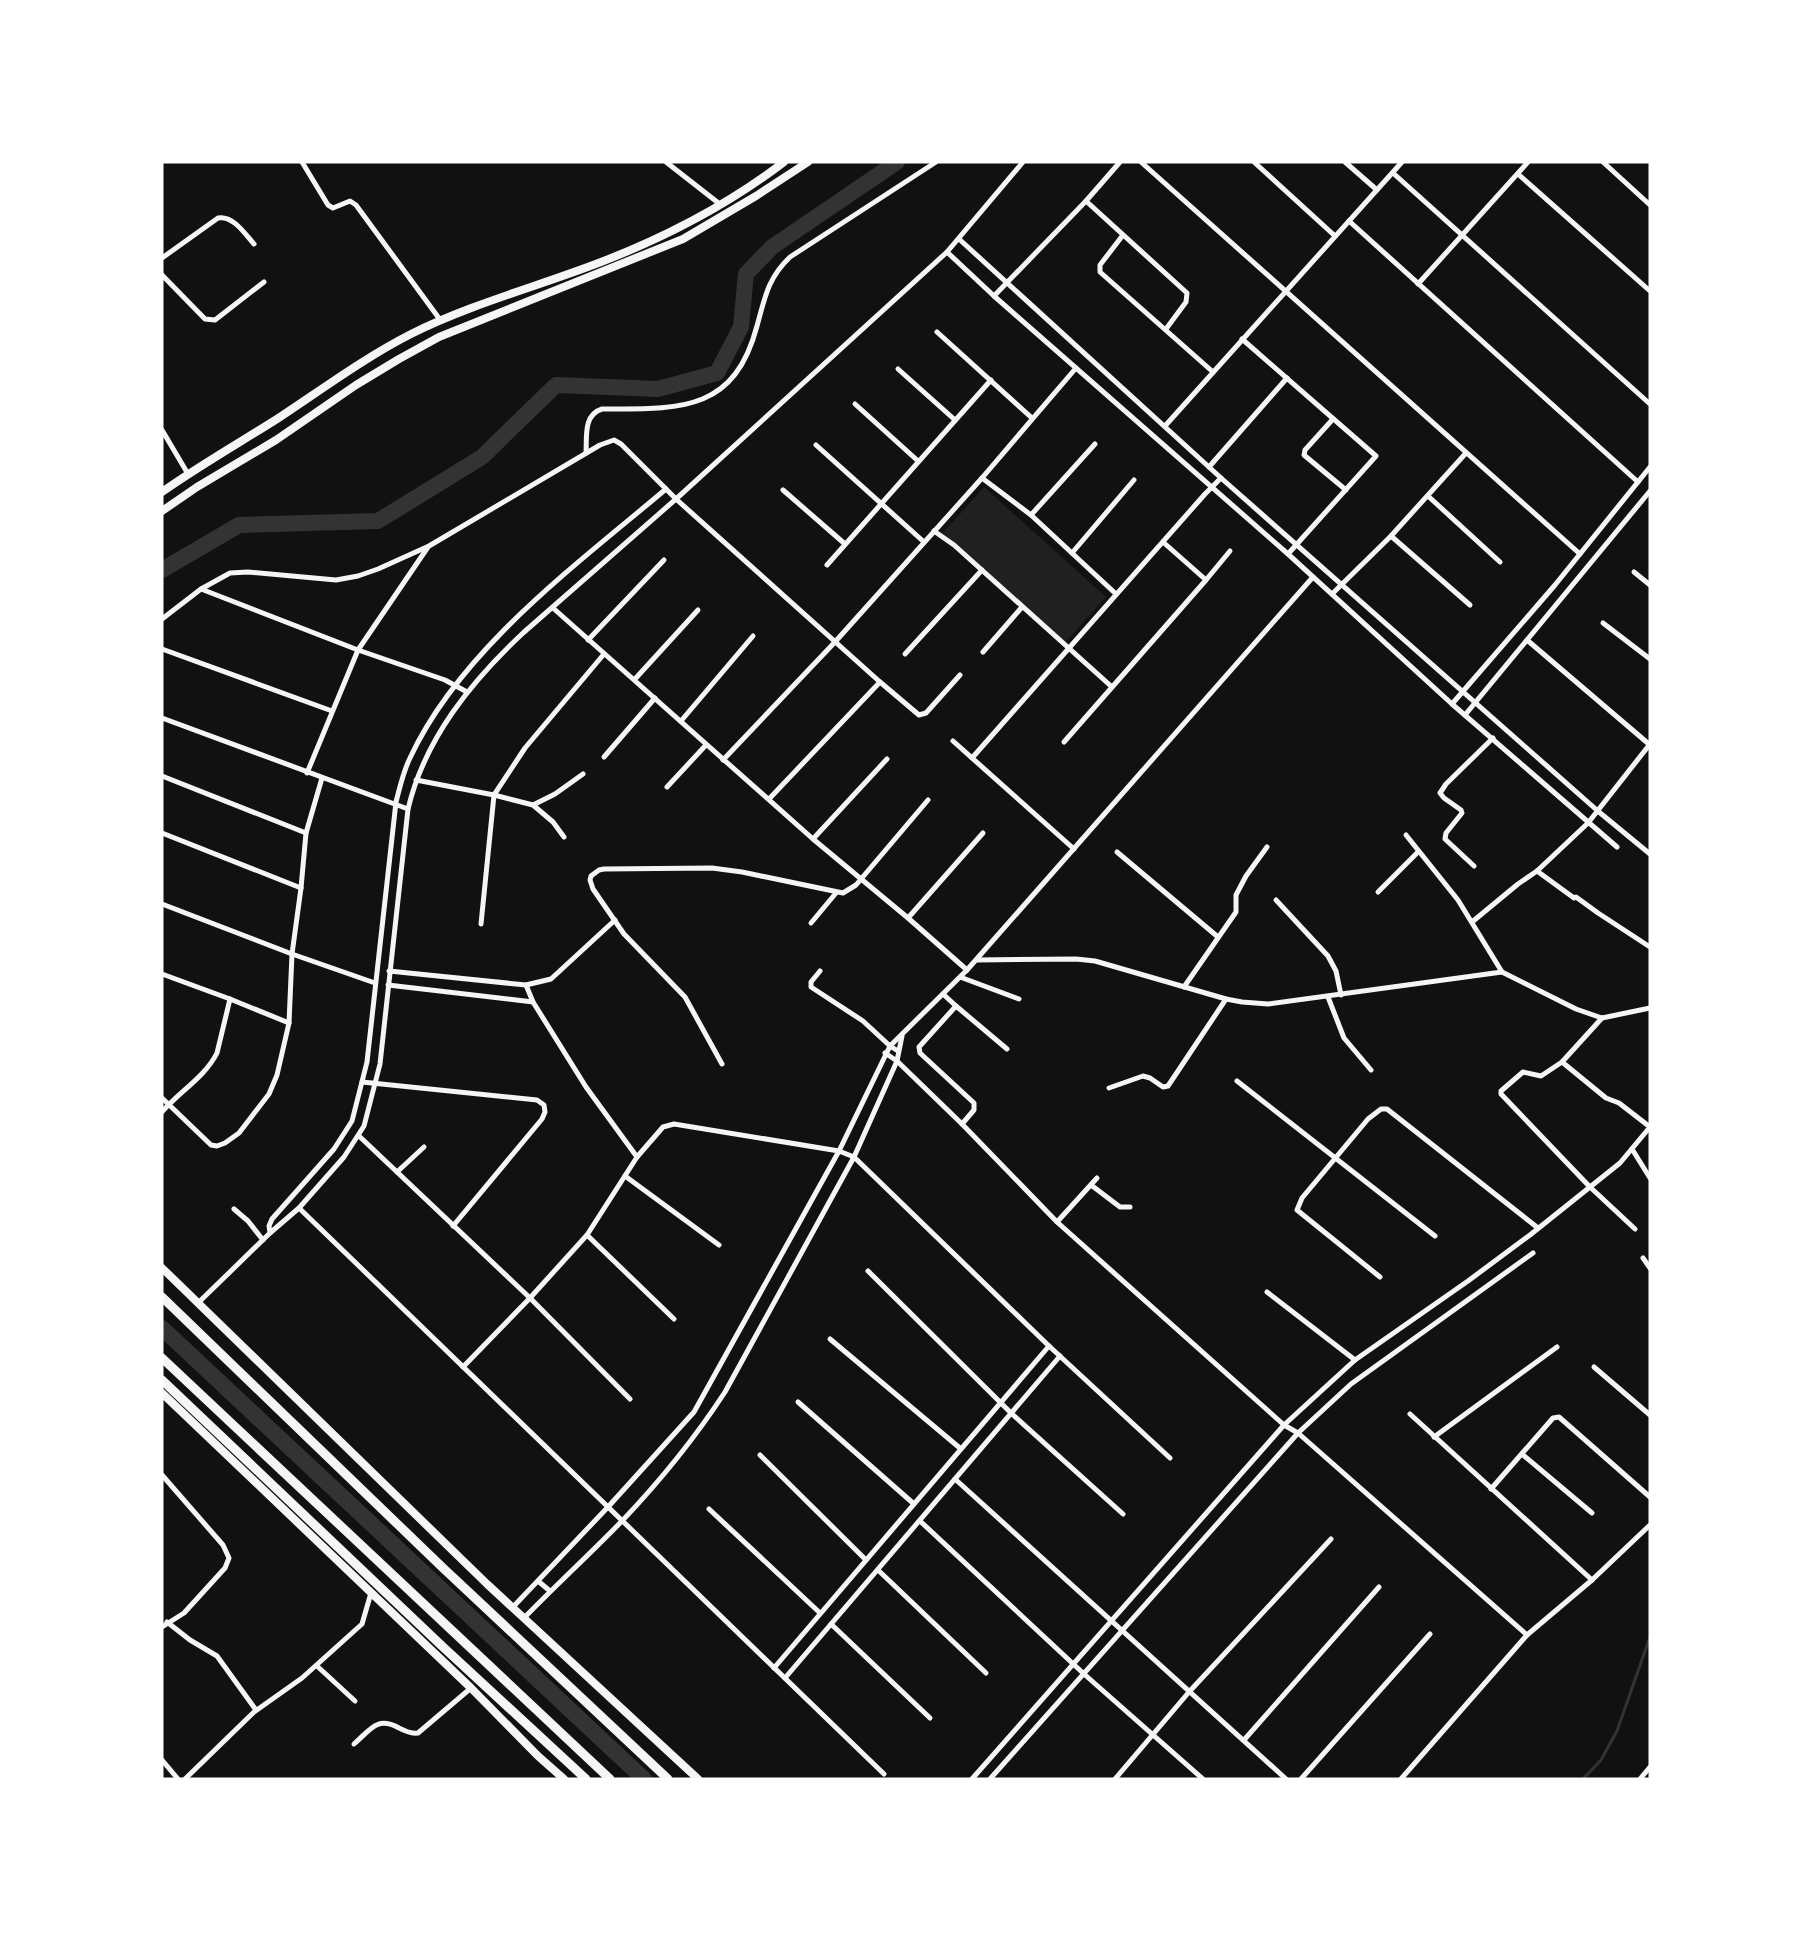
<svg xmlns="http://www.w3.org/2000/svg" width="1812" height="1941" font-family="'Public Sans',sans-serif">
<rect width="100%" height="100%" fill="#111"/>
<polygon fill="#202020" points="984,487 1106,597 1065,643 943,533"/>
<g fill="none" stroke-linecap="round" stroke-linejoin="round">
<polyline stroke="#333" stroke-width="3" points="1583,1779 1601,1760 1617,1731 1650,1637"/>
<g stroke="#333" stroke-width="16">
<polyline points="162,570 239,525 378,521 482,457 556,385 658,389 717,373 741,327 746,274 772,247 897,162"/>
<polyline points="162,1328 644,1779"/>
</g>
<g stroke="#f5f5f5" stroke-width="5">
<polyline points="302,162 328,205 333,208 350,201 356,205 441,321"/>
<polyline points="666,162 721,205"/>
<polyline points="1141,162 1580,554"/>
<polyline points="1254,162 1335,236"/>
<polyline points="1345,162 1377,190"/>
<polyline points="1603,162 1650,205"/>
<polyline points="1393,173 1650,404"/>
<polyline points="1518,174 1650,291"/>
<polyline points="1086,201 1187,293 1186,302 1166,329"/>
<polyline points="1349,221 1638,482"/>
<polyline points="1123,235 1100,265 1100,272 1213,372"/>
<polyline points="959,239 1221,478 1599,812 1650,854"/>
<polyline points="947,252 994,296 1288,554 1452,704 1617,847"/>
<path d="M162,258L218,218C233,215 245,234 254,244"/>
<polyline points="162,275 205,319 215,320 264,282"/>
<polyline points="1418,284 1528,162"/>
<polyline points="994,296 1086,201 1120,162"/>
<polyline points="937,332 1032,418"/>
<polyline points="1242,339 1376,456 1288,554"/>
<polyline points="898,369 955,420"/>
<polyline points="855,404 918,461"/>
<polyline points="1333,419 1305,450 1304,455 1346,490"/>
<polyline points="1165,426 1402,162"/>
<polyline points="162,430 188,474"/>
<polyline points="816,445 924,542"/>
<path d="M586,453C587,437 583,415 602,409C679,409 734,413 757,326C765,297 768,278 790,257L936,162"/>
<polyline points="1209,467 1287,378"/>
<polyline points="982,478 1031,515 1116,594"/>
<polyline points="783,490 845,544"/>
<polyline points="1428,496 1500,562"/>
<polyline points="1031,515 1095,444"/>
<polyline points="934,531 954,545 1112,687"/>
<polyline points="1391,536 1470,605"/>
<polyline points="1072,553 1134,480"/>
<polyline points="827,565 991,380"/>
<polyline points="1634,572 1650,585"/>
<polyline points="1206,580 1230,551"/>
<polyline points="201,589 358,650 445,680 467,692"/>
<polyline points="1332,594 1391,536 1466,453"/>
<polyline points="553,608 813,839 908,918 967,970"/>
<polyline points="162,619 201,589 230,573 248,572 336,580 358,576 378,569 429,546 600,445 614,440 621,444 676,499 880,682 919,715 926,713 960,675"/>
<polyline points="1603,623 1650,659"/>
<polyline points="588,640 664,560"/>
<polyline points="1527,640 1650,745"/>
<polyline points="162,649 332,711"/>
<polyline points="983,652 1022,607"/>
<polyline points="905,654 982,570"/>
<polyline points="635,679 698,610"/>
<polyline points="1452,704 1555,585 1650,467"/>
<polyline points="1465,715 1650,491"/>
<polyline points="162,718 408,809"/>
<polyline points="681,721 753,636"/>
<polyline points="953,741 1074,849"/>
<polyline points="1064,742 1206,580 1163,542"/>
<polyline points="604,757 655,698"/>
<polyline points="972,758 1205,494 1221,478"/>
<polyline points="723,760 835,642 982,478 1076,368"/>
<polyline points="307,773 358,650 428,547"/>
<polyline points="162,776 306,833"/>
<polyline points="416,780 494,795 533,805 553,822 564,837"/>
<polyline points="667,787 706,745"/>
<polyline points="769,799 880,682"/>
<polyline points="533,805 555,794 583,774"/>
<polyline points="162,833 301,888"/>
<polyline points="1406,835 1458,900 1502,972"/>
<polyline points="813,839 887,759"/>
<polyline points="1117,852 1218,937"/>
<polyline points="1474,866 1445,839 1446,833 1462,813 1461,810 1444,798 1440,793 1446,784 1493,738"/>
<polyline points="1537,871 1574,898 1576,897 1598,913 1650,947"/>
<polyline points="1378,892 1418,852"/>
<polyline points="1276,900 1328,956 1336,971 1341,995"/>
<polyline points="162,904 292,954 375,983"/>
<polyline points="908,918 983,833"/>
<polyline points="1472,922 1518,884 1537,871 1588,823 1650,744"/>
<polyline points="811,923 836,893"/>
<polyline points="481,924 494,795 525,748 604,654"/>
<polyline points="976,960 1076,959 1095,961 1226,999 1242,1002 1268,1004 1502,972 1576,1009 1602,1018 1650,1008"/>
<polyline points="389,971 526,985 551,979 615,920"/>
<polyline points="820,971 811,982 811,987 863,1021 890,1046 898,1051"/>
<polyline points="162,974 230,999 289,1023"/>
<polyline points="960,977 1019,999"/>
<polyline points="388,985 533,1002"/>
<polyline points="526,985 533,1002 586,1087 637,1157"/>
<polyline points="1184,987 1236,912 1236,895 1246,876 1267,847"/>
<polyline points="943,994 956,1006"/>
<polyline points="1328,997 1344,1038 1371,1070"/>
<polyline points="1602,1018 1562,1062 1541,1076 1523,1072 1501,1091 1501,1094 1590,1187 1635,1229"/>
<polyline points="885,1053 897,1061 962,1124 1057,1222 1284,1425 1298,1433 1527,1635"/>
<polyline points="1562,1062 1606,1098 1619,1103 1650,1127"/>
<polyline points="722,1064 685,997 624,934 593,889 590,880 591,876 599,870 604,869 712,868 742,872 843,893 856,885 928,800"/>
<polyline points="1237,1081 1435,1236"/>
<polyline points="362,1082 537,1100 544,1105 545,1112 542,1119 453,1226"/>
<polyline points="1109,1088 1143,1076 1150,1078 1163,1087 1168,1086 1226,999"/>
<polyline points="162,1098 211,1145 217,1146 225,1143 239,1133 269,1094 277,1075 289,1023 292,954 301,888 306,833 322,778"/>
<path d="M162,1112C179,1092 205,1077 217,1053L230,999"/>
<polyline points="962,1124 974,1110 974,1103 920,1053 919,1047 956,1006 1007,1049"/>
<polyline points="359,1136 530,1298 630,1399"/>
<polyline points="1632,1149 1650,1178"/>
<polyline points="397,1172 424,1147"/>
<polyline points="625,1176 719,1245"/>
<polyline points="1091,1185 1120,1207 1130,1207"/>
<polyline points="299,1208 884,1774"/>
<polyline points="234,1209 248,1221 263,1240"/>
<polyline points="1057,1222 1097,1178"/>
<path d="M270,1233L269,1226L272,1219L334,1149L352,1121L367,1062L396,802C400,787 403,772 410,758C460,650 576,565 666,489"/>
<polyline points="587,1235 674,1319"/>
<polyline points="1643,1258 1650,1268"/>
<polyline points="868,1271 1011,1413 1123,1514"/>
<polyline points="1380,1277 1297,1210 1302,1198 1368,1119 1381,1109 1387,1109 1538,1228"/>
<polyline points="1267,1292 1355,1360"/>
<path d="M198,1303L270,1233L299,1208L344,1157L364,1126L380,1064L408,809C425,738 471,682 523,633L676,499L947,252L1023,162"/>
<polyline points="830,1339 961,1449"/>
<polyline points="463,1367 530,1298 587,1235 637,1157 663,1127 674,1124 839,1151 854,1157 1049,1346 1170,1458"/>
<polyline points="1594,1367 1650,1415"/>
<polyline points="798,1402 914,1504"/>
<polyline points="1410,1414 1592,1580"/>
<polyline points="1434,1437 1557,1347"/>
<polyline points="1522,1454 1592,1513"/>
<polyline points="760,1455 866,1560"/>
<polyline points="162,1475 223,1545 229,1558 225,1568 184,1613 162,1627"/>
<polyline points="955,1479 1286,1779"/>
<polyline points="1491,1489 1553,1418 1559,1417 1650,1497"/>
<polyline points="709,1509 820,1613"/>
<polyline points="920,1521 1084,1674 1203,1779"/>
<polyline points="878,1570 986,1673"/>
<polyline points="538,1581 550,1591"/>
<polyline points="512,1608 608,1507 694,1412 839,1151 890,1046 967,970 1313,577"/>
<path d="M524,1618C556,1585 590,1554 622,1521C660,1481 695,1438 725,1392L854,1157L897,1061L902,1036"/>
<polyline points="167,1622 190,1640 217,1656 256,1710"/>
<polyline points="831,1624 930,1718"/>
<polyline points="317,1666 355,1701"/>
<polyline points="774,1668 1049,1346"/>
<polyline points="785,1678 1060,1356"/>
<polyline points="1244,1740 1379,1587"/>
<path d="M354,1744C371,1729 377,1716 399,1728C406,1731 410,1734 418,1733L471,1688"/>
<polyline points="162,1760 178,1779"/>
<polyline points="185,1779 254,1712 302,1678 362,1624 371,1593"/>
<polyline points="972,1779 1284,1425 1355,1360 1468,1281 1530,1235 1620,1163 1650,1127"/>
<polyline points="990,1779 1298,1433 1351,1384 1533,1253"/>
<polyline points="1115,1779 1189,1692 1331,1539"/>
<polyline points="1301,1779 1430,1634"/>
<polyline points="1401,1779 1527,1635 1592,1580 1650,1525"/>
<polyline points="1640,1779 1650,1767"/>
</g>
<g stroke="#f5f5f5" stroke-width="8">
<path d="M162,492C199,466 239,443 277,419C321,390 364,358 411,334C471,304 539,286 601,262C666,237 729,204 784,162"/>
<polyline points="162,511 197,487 276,440 356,385 399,359 439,337 683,239 756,196 808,162"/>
<polyline points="162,1268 487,1584 698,1779"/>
<polyline points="162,1393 471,1688 538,1756 564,1779"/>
</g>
<g stroke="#f5f5f5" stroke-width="9">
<polyline points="162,1297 442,1567 668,1779"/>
<polyline points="162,1358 610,1779"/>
<polyline points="162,1380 442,1646 586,1779"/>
</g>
</g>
<rect width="1812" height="1941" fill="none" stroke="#ffffff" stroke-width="327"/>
</svg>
